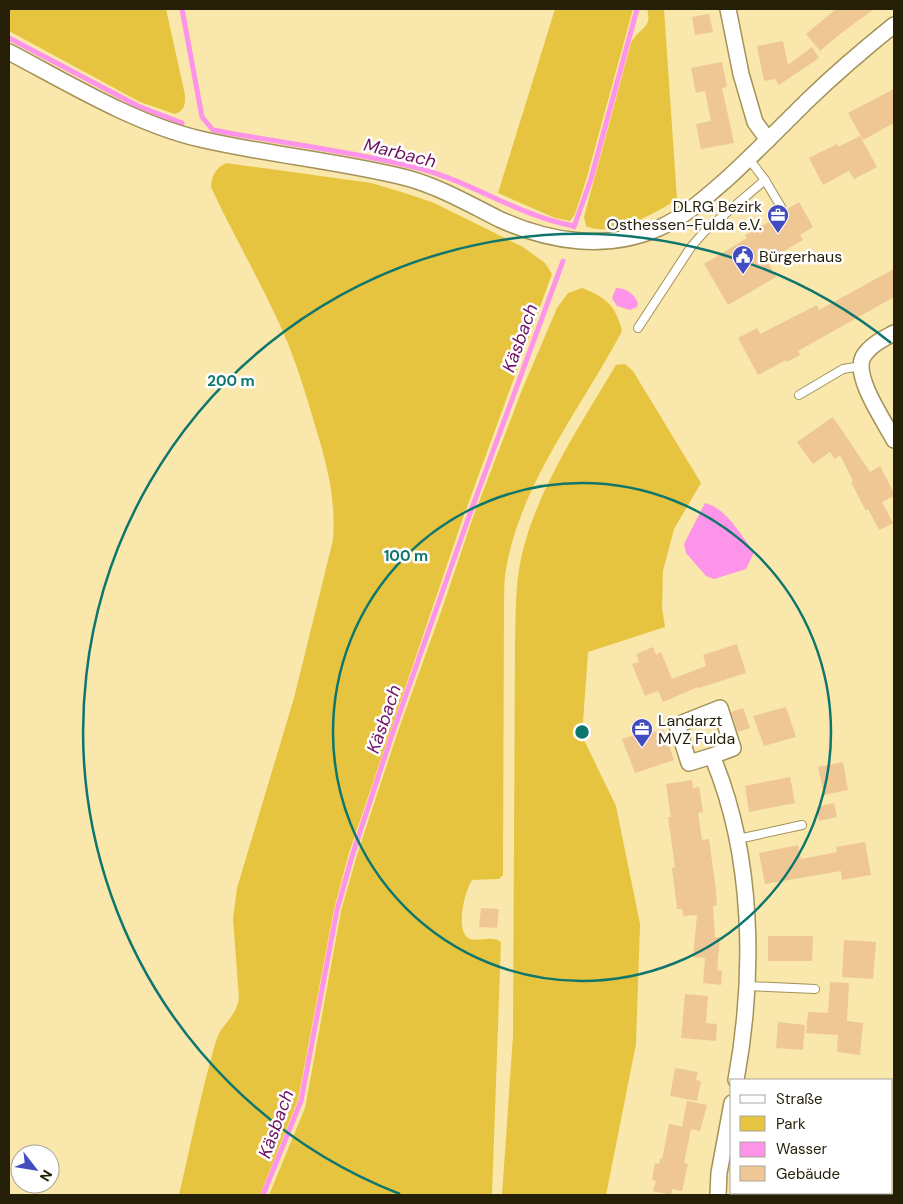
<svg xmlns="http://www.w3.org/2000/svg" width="903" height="1204" font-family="'DM Sans',sans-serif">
<rect width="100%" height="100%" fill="#f9e7ab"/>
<g fill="#e6c43f">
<path d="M9,9H166L185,95C185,105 185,110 175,114L140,102L9,31Z"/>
<polygon points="555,9 633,9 587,177 575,214 570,221 555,218 498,193"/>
<path d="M647,9H664L677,199C657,213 611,238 586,226L584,217L631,43C639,27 653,29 647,9Z"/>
<path d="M226,163L371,183L405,193L434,203L523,247L545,263L552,274L463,518L349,853L334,909L298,1100L260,1195H179C191,1144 201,1092 216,1041C222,1022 235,1020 239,998L233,919L237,888L294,698L333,540C336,502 328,468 317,432C308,401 299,371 287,341C265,289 235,239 211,187C212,175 215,169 226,163Z"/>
<path d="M582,288C606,297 616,306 622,331C581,409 518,486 505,575C504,586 504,598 504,609L503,875L499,879L472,880C465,890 454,933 470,939C480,942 492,935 501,942L492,1195H269L305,1108L341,911L357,855L397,734L442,609L472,520L522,390L557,308L568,293Z"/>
<path d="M625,364L633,371L701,483L674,529L663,571L662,608L665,627L588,652L582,736L616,806L640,924L636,1044L606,1195H502L513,1036L515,642C516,613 515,583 522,554C538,487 581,424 616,365Z"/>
</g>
<g fill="#fd94ea">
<path d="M616,288C628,289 633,293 638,303L637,307L630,310L617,306L612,298Z"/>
<path d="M705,503C726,508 739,533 752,549L754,552L746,569L714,579L706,576L686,553L684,544Z"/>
</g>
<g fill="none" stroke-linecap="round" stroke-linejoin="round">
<g stroke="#fd94ea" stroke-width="5">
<path d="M182,9L202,117L213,130C281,143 351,151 418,168C472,182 519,216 574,226"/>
<polyline points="9,38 138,106 182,123"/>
<polyline points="574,227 591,179 637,9"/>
<polyline points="263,1195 301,1101 337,910 353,853 393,732 468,519 563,261"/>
</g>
</g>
<g fill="#eec795">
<polygon points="836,9 874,9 840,34 820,51 806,34"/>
<polygon points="709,14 713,32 695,35 692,17"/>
<polygon points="783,41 788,65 812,47 819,58 779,85 775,79 764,81 757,46"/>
<polygon points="722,62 727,87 722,88 734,143 701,149 696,124 711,121 705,91 696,93 691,68"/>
<polygon points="894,89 894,123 863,140 848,113"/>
<polygon points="860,136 877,167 854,179 849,171 823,185 809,158 837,144 838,147"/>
<polygon points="799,202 813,227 800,235 803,240 767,261 776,277 728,305 704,264 747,238 745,235 769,222 768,220"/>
<polygon points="894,269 894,297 798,351 800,355 787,362 786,360 758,375 738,338 757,328 760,334 817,305 819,310"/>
<polygon points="833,417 870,472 880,466 894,493 894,496 882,502 893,523 879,530 868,509 866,511 851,482 853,481 840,455 835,459 830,452 813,464 797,442"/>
<polygon points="737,644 746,673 699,688 698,687 663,702 658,691 645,696 632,664 639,662 636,654 653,647 656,655 661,652 672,679 706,666 703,655"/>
<polygon points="786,707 796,737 764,746 753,716"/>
<polygon points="743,708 750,728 738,732 731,712"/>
<polygon points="663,729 674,760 635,773 622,739 634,735 636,738"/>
<polygon points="843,762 848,790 824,795 818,767"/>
<polygon points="790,777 795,803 749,812 745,786"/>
<polygon points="692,780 693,788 699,787 703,812 698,813 702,840 709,839 716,890 717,905 713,906 715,937 720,937 717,970 722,971 721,985 703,983 705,958 693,957 697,915 683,916 682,909 677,909 672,868 675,867 668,817 671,817 666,784"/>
<polygon points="834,803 837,817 819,821 817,807"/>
<polygon points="865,842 871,875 842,880 841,871 765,884 759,853 798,845 801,859 837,852 836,847"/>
<polygon points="481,908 499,909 497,928 479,927"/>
<polygon points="768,936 813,936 812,961 768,961"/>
<polygon points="844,940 876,942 873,979 842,977"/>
<polygon points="830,982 849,983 847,1021 863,1023 860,1055 837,1052 838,1035 806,1033 808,1012 828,1013"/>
<polygon points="685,994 708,996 706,1023 717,1024 716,1041 681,1038"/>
<polygon points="778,1022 805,1025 803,1050 776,1048"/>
<polygon points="675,1068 698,1072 696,1080 701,1081 697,1101 670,1096"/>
<polygon points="687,1101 707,1105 700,1131 691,1129 684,1163 688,1164 682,1191 672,1189 671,1195 653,1191 656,1181 652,1180 655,1163 659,1164 660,1159 662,1159 669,1124 689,1128 682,1127"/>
</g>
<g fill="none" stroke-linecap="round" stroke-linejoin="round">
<g stroke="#a39259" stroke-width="10">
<g id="lane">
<polyline points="749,159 765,180 781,207"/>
<polyline points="638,328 691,247 704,232 765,180"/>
<polyline points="799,395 843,369 862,366"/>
<polyline points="738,839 802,825"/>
<polyline points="748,986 815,989"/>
</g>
</g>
<g stroke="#a39259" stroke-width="18">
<g id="street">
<polyline points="728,9 741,74 755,122 768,140"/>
<path d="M9,52C68,83 135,124 200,139C269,155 339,161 407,178C440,187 469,204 499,219C549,242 607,251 659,228C686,216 706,197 728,178C755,153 781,127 807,101C835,74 864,49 894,25"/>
<path d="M894,333C883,339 870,345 863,357C853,377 885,422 894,440"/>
<path d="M712,756L689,763L677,725L720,708L733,748L712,756C754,855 755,976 736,1080"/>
<polyline points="718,1195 719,1173 732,1103"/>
</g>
</g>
<use href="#lane" stroke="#fff" stroke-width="8"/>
<use href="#street" stroke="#fff" stroke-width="15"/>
</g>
<g fill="none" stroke="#0f766e" stroke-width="2.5">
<circle cx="582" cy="732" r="249"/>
<path d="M400 1194A497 497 0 1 1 891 343"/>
</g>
<defs>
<g id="office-pin" transform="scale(1.125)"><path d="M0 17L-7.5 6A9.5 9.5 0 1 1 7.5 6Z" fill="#424bc0" stroke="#fff"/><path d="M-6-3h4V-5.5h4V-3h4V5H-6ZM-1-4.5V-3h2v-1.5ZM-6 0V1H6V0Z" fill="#fff"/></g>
<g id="civic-pin" transform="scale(1.125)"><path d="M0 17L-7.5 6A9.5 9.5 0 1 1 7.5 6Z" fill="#424bc0" stroke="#fff"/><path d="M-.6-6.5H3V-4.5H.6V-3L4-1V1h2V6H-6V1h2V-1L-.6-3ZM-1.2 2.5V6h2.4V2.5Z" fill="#fff"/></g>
</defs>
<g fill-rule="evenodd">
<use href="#office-pin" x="778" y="215"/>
<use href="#civic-pin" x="743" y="256"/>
<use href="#office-pin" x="642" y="729"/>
</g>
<g text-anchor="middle" stroke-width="5" stroke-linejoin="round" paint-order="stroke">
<g font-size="16" fill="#251f07" stroke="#fff" text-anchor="start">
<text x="762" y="212" text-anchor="end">DLRG Bezirk<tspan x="762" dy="18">Osthessen-Fulda e.V.</tspan></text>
<text x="759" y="262">Bürgerhaus</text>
<text x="658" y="726">Landarzt<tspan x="658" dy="18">MVZ Fulda</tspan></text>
</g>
<g font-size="18" font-style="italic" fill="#701264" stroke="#fff">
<text transform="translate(400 153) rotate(14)" y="6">Marbach</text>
<text transform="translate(520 338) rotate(-70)" y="6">Käsbach</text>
<text transform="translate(384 719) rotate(-71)" y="6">Käsbach</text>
<text transform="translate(276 1124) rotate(-70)" y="6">Käsbach</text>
</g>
</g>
<circle cx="582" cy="732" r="8" fill="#0f766e" stroke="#fff" stroke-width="2.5"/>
<g font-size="15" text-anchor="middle" font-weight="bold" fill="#0f766e" stroke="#fff" stroke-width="5" stroke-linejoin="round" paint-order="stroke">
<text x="231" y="386">200 m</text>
<text x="406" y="561">100 m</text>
</g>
<rect width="903" height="1204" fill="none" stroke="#251f07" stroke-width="20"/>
<rect x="730" y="1079" width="162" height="115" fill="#ffffff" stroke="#a8a59c"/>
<rect x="740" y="1095" width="25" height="8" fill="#ffffff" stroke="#a8a59c"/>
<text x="776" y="1104" font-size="15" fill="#251f07">Straße</text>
<rect x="740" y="1116" width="25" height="15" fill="#e6c43f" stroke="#a8a59c"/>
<text x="776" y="1129" font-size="15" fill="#251f07">Park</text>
<rect x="740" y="1142" width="25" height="15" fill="#fd94ea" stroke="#a8a59c"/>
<text x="776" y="1154" font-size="15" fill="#251f07">Wasser</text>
<rect x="740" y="1166" width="25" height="15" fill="#eec795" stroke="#a8a59c"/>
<text x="776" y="1179" font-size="15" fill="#251f07">Gebäude</text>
<g transform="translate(35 1169) rotate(121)"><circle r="24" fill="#ffffff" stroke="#a8a59c"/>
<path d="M0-4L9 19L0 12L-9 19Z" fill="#424bc0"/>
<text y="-8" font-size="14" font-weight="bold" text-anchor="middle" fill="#251f07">N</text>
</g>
</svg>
